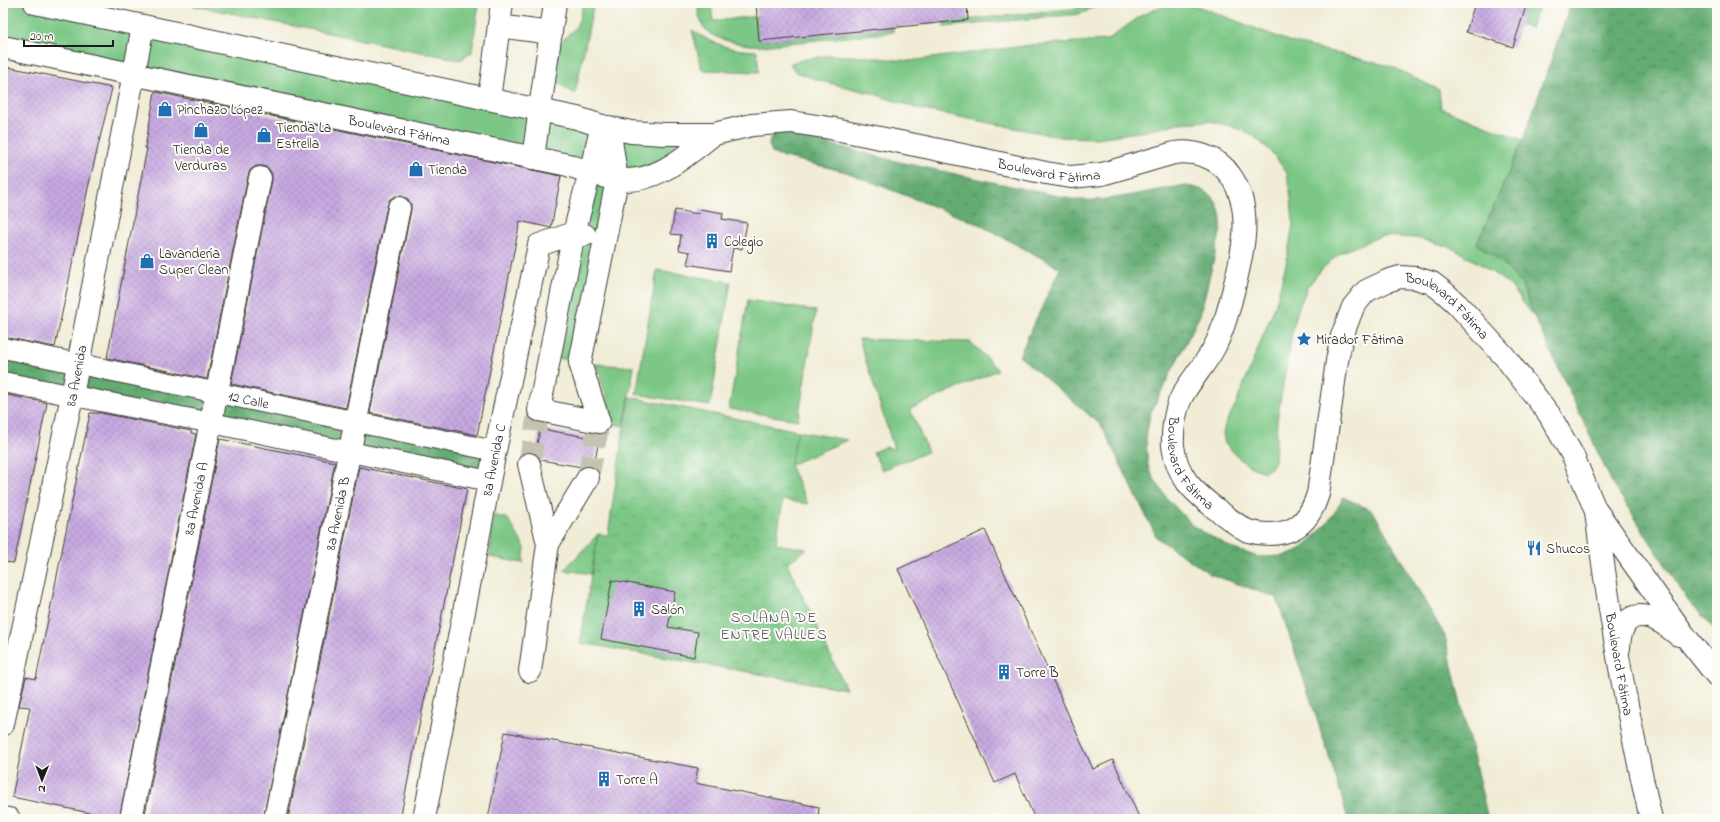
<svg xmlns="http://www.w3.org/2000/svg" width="1720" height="822" font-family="'Indie Flower',sans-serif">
<defs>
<pattern id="forest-crowns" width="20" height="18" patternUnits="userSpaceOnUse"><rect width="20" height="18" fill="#64ac72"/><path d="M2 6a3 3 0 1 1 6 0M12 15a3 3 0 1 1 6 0" fill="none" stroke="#528b5d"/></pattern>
<pattern id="park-crowns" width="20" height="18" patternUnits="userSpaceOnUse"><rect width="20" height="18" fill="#7bc785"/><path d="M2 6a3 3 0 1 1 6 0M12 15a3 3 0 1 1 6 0" fill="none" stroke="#6aaa72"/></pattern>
<pattern id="building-cross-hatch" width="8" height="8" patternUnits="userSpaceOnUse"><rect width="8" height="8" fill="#c7a9e1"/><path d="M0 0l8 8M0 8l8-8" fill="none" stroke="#aa91c0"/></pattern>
</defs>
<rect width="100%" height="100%" fill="#fdfcf7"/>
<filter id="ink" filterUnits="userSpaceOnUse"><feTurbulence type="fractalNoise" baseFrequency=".025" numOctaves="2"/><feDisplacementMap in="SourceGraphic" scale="8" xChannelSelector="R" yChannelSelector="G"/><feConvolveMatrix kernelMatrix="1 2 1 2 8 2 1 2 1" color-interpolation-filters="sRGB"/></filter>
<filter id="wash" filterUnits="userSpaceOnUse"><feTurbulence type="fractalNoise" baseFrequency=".012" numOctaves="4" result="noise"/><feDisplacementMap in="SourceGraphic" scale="16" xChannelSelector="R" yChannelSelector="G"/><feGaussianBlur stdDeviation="0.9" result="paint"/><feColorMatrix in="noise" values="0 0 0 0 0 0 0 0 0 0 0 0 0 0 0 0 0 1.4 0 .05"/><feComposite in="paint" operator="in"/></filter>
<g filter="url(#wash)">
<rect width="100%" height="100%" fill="#f0ecd6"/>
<g fill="#7bc785" stroke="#4c7250">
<polygon points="3,3 35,3 577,118 714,134 627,180 580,363 549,356 590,172 3,47"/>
<polygon points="181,3 479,3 472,52 460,60"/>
<polygon points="583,3 594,3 575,94 565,88 558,82 556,75 559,44 576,27 580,17"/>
<path d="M697,3H711L713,21L757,16L760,41L893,28V32L761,46C745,45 709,41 702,24C699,18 698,10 697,3Z"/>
<polygon points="1079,3 1100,3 1087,11 1079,14 944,27 944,22 1079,8"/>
<polygon points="1527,3 1541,3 1531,28 1520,24"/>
<polygon points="1180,4 1200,7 1291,42 1393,67 1439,90 1441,108 1523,140 1477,244 1502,262 1522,285 1535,318 1510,285 1480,264 1450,247 1416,238 1381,236 1340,253 1322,269 1308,286 1298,309 1292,333 1277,420 1275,461 1271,468 1264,472 1251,467 1240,459 1225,444 1223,434 1225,424 1236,404 1276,303 1286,264 1293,224 1291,198 1287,173 1270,150 1249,133 1230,126 1210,121 1178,123 1146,131 1097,138 1061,137 919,109 871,93 821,81 796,72 791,66 791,63 801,60 830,55 869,57 909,61 1031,45 1107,40 1142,15 1164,6"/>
<path d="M692,30C712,44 733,51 757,51L759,72L702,70Z"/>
<polygon points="657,270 731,282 710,406 636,394"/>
<polygon points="748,300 816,311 798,420 729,409"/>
<polygon points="859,339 971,342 998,370 910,409 928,452 882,470 873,452 885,447 894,449"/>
<polygon points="596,364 634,367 624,426 615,424"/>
<polygon points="798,431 847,440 790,465"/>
<polygon points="493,515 508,519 525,548 523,563 490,557"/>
<polygon points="598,534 592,574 564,570"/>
</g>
<g fill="url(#forest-crowns)" stroke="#406447">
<polygon points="1571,3 1717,3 1717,632 1689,602 1611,481 1535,318 1522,285 1502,262 1477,244 1523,140"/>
<path d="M785,132L895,161L1076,200C1112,202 1146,191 1181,186C1209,186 1223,201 1221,230L1200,315L1150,414L1146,438L1148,466L1153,477L1167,498L1193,526L1234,549L1259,557L1283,556L1298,550L1310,541L1326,524L1337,509L1343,497L1373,511L1445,636L1488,819H1348L1332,765L1277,598L1210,574L1157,538L1101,425L1019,356L1060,268L978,224L846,172L776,155L772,152L769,145C770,134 775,134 785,132Z"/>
<polygon points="3,348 495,451 489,481 3,382"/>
</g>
<polygon fill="url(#park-crowns)" stroke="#4c7250" points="630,397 798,431 790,465 808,504 783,500 776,544 807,549 787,563 846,689 580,643 598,534 608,535 624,426"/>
<g id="blocks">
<g fill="url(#building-cross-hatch)">
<polygon points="756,3 967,3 968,20 759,41"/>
<polygon points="1475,3 1527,3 1513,47 1466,32"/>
<polygon points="3,66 112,88 88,188 55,347 3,337"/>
<polygon points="155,92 561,176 551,228 520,221 477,435 370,413 411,210 411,204 408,199 401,196 395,196 390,199 387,206 346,408 231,384 272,180 272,174 268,168 263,166 256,166 250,170 248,176 207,379 107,358 147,148 145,148"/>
<polygon points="700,209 723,213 722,219 747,223 742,249 733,248 729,271 687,264 690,252 679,250 681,235 671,234 675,210 699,214"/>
<polygon points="3,394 47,403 14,563 3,562"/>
<polygon points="90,413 101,413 191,431 191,433 196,434 119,819 12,797 30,707 19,706 26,677 36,679"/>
<polygon points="540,429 599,439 594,467 588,466 582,467 540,460 535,454"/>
<polygon points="220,439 335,462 263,819 144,819"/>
<polygon points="359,467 467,489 441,619 400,819 288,819"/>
<polygon points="985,530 1093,769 1113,760 1140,819 1035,819 1015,774 995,783 898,569"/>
<polygon points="612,580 675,592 668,627 698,632 694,657 601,639"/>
<polygon points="505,732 698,768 695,783 819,807 818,819 488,819"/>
</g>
</g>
</g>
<g filter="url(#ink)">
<use href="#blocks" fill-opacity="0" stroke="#3c3b38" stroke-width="1"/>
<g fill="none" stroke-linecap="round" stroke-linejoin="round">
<g stroke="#c6c2b1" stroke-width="22" stroke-dasharray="22 11" stroke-linecap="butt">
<polyline points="529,464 539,410"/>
<polyline points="588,478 599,422"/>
</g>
<g stroke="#3c3b38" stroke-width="22">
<g id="pedestrian">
<path id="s1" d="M3,348L495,451"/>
<polyline points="3,382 212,423 489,481"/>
</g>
</g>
<g stroke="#3c3b38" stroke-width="24">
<g id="minor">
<path id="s2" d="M35,3L577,118L602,126L631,132L664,134H714L752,125L791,122L830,128L925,147L1046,173L1071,177L1102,174L1174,153C1194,150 1218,157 1230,175C1254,208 1243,252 1234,288C1229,308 1224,328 1215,346C1206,364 1191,379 1182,396C1175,409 1172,431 1173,446C1177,477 1193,491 1216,509C1226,516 1237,526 1248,531C1255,533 1262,534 1269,534C1297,534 1310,519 1318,494L1337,361L1342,336L1353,307L1366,291L1387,281L1400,277L1416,278L1432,283L1445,293L1458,305L1505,357L1549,414L1573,456L1595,509L1685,636L1717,676"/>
<polyline points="499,26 551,33"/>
<path id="s3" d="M3,47L568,165C583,170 599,176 615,179C654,186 685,156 714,134"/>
<polyline points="489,99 502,3"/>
<polyline points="602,126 574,233 539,410 599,422 580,363 617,180 609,127"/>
<polyline points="533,158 555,3"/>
<polyline points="529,464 548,544 530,671"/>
<path id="s4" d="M1596,512C1609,615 1628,718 1651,819"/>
<polyline points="548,544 588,478"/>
<path d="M1619,648C1621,602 1653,613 1678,635"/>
<path id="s5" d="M3,724L72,396L143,26"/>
<polyline points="3,818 9,819"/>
<path id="s6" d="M131,819L260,178"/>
<path id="s7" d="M275,819L399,208"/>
<path id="s8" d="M424,819L495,451L539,245L574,233L585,235"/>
</g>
</g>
<use href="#pedestrian" stroke="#fff" stroke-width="20"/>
<use href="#minor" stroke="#fff" stroke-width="22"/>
</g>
</g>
<defs>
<g id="shop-bare" transform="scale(1.2)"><path d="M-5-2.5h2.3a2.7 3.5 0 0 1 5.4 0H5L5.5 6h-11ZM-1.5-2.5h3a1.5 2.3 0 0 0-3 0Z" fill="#1f6fb2" stroke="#fdfcf7" stroke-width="2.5" paint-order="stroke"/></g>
<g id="building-bare" transform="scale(1.2)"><path d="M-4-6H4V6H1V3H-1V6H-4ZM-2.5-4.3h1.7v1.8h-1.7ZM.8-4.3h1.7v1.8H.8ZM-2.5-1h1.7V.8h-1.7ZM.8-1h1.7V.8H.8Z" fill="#1f6fb2" stroke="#fdfcf7" stroke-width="2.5" paint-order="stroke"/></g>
<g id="sight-bare" transform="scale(1.2)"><path d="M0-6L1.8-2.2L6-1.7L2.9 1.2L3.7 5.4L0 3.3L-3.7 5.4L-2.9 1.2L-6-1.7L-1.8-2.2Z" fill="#1f6fb2" stroke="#fdfcf7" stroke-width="2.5" paint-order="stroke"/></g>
<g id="restaurant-bare" transform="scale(1.2)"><path d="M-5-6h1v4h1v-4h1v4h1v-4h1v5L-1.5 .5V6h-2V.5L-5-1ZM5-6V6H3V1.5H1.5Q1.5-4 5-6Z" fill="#1f6fb2" stroke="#fdfcf7" stroke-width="2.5" paint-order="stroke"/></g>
</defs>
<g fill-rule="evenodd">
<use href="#shop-bare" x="165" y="109"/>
<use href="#shop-bare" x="201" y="130"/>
<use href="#shop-bare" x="264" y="135"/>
<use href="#shop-bare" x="416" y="169"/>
<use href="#building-bare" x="712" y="241"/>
<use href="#shop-bare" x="147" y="261"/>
<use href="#sight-bare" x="1304" y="339"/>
<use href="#restaurant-bare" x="1534" y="548"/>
<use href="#building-bare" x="639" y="609"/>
<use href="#building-bare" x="1004" y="672"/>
<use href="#building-bare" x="604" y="779"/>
</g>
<g text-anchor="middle" stroke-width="4" stroke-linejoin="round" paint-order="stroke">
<g font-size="14" fill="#1c1c1c" stroke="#fdfcf7" text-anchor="start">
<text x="177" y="114">Pinchazo López</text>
<text x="276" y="132">Tienda La<tspan x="276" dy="16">Estrella</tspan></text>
<text x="201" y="154" text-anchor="middle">Tienda de<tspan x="201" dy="16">Verduras</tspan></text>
<text x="428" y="174">Tienda</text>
<text x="724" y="246">Colegio</text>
<text x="159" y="258">Lavandería<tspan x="159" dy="16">Super Clean</tspan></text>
<text x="1316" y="344">Mirador Fátima</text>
<text x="1546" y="553">Shucos</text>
<text x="651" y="614">Salón</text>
<text x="1016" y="677">Torre B</text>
<text x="616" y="784">Torre A</text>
</g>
<g font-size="14" fill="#1c1c1c" stroke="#fdfcf7">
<text dy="5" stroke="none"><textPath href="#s3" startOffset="405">Boulevard Fátima</textPath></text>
<text dy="5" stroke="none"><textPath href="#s2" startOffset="1034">Boulevard Fátima</textPath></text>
<text dy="5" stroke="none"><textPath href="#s2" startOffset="2029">Boulevard Fátima</textPath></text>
<text dy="5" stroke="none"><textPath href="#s5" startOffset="356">8a Avenida</textPath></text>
<text dy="5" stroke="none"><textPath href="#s1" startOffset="251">12 Calle</textPath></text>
<text dy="5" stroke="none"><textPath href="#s8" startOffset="366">8a Avenida C</textPath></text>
<text dy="5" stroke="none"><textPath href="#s2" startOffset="1538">Boulevard Fátima</textPath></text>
<text dy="5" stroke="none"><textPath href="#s6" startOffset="327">8a Avenida A</textPath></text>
<text dy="5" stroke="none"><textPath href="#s7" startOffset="312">8a Avenida B</textPath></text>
<text dy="5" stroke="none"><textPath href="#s4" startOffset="154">Boulevard Fátima</textPath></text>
</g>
<g font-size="15" letter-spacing="1" fill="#584d61" stroke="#fdfcf7">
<text x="774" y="622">SOLANA DE<tspan x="774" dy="17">ENTRE VALLES</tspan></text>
</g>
</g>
<rect width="1720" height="822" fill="none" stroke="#fdfcf7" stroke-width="16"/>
<g transform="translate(42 780) rotate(181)" stroke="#fdfcf7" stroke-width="3" paint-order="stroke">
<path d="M0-3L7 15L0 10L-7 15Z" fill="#1c1c1c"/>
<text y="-6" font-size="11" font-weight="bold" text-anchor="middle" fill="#1c1c1c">N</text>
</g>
<path d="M24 40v6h89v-6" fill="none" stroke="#1c1c1c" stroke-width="2"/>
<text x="30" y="40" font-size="12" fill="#1c1c1c" stroke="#fdfcf7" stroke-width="3" paint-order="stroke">20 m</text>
</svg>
